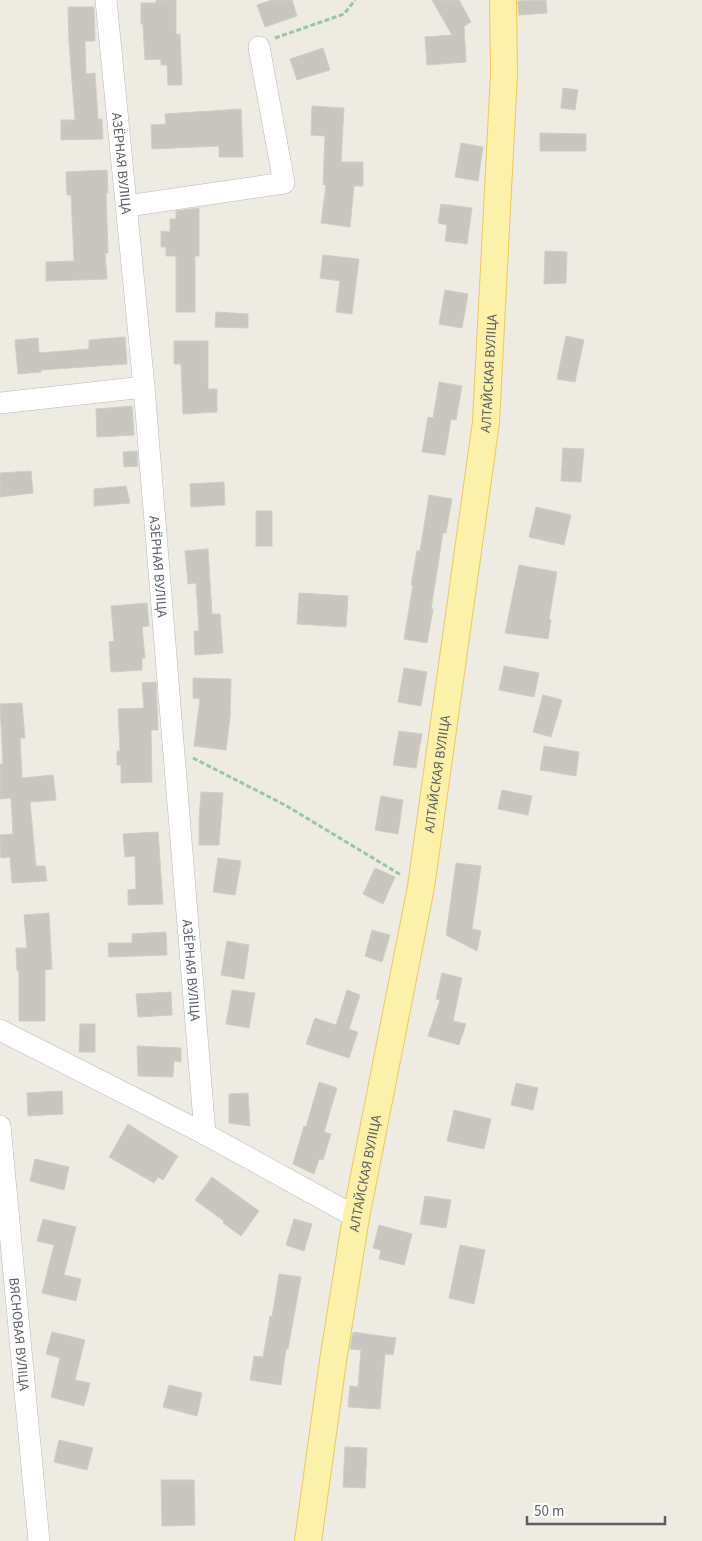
<svg xmlns="http://www.w3.org/2000/svg" width="702" height="1541" font-family="'Source Sans 3',sans-serif">
<rect width="100%" height="100%" fill="#eeebe3"/>
<g fill="#c8c6c0" stroke="#d2cdc2">
<polygon points="156,0 176,0 176,34 180,34 182,85 168,85 167,65 161,65 161,59 145,60 143,24 141,24 141,3 156,3"/>
<polygon points="272,0 292,0 297,16 265,27 257,5"/>
<polygon points="432,0 459,0 471,22 464,26 466,62 427,65 425,37 452,35"/>
<polygon points="546,0 547,13 519,15 518,1"/>
<polygon points="68,7 94,7 95,41 85,41 86,74 95,73 98,119 102,119 103,139 61,140 61,120 75,120 69,42"/>
<polygon points="323,48 330,70 297,80 290,59"/>
<polygon points="563,88 578,90 575,110 561,108"/>
<polygon points="312,106 344,108 341,162 363,162 363,186 354,186 350,227 321,223 326,185 323,185 325,136 311,135"/>
<polygon points="241,109 243,157 219,157 219,146 152,149 151,125 166,124 165,114"/>
<polygon points="540,133 586,134 586,151 540,151"/>
<polygon points="461,143 483,147 478,181 455,177"/>
<polygon points="107,170 108,193 106,193 108,253 105,253 107,279 46,281 46,262 74,261 71,195 67,195 66,172"/>
<polygon points="441,204 472,208 467,244 445,241 447,225 438,223"/>
<polygon points="199,208 199,256 195,256 195,312 176,312 176,256 166,256 166,247 161,247 161,231 170,232 170,219 176,219 176,211"/>
<polygon points="545,251 567,252 566,283 544,284"/>
<polygon points="323,255 359,259 352,314 336,312 340,281 320,278"/>
<polygon points="445,290 468,294 462,328 439,324"/>
<polygon points="216,312 248,314 248,328 215,327"/>
<polygon points="566,336 584,340 575,382 557,379"/>
<polygon points="125,337 127,364 41,370 41,372 18,374 15,340 38,338 39,353 89,349 89,340"/>
<polygon points="174,341 208,341 208,389 217,389 217,412 183,414 181,364 174,364"/>
<polygon points="439,382 462,386 456,420 451,419 445,455 422,452 428,417 433,418"/>
<polygon points="132,406 134,435 97,437 96,409"/>
<polygon points="563,448 584,449 581,482 561,481"/>
<polygon points="137,451 138,466 124,467 123,452"/>
<polygon points="31,471 33,493 0,497 0,473"/>
<polygon points="224,482 225,505 191,507 190,484"/>
<polygon points="126,486 130,503 94,506 94,489"/>
<polygon points="429,495 452,499 446,533 443,533 431,609 433,609 427,643 404,639 413,585 411,585 417,551 420,551"/>
<polygon points="536,507 571,515 564,545 529,537"/>
<rect x="256" y="511" width="16" height="35"/>
<polygon points="208,549 212,614 220,614 223,653 195,655 194,631 199,631 196,583 188,584 185,551"/>
<polygon points="519,565 557,572 549,619 551,620 548,639 505,633"/>
<polygon points="299,593 348,596 346,627 297,624"/>
<polygon points="147,603 149,626 142,627 145,658 142,658 142,670 111,672 109,642 114,641 111,606"/>
<polygon points="504,666 539,673 534,697 499,690"/>
<polygon points="404,668 427,672 421,706 398,702"/>
<polygon points="193,678 231,679 230,717 226,750 194,746 200,699 193,698"/>
<polygon points="156,682 158,730 151,730 152,782 121,783 121,765 117,765 117,751 120,751 118,709 144,708 142,683"/>
<polygon points="543,695 562,700 551,737 533,732"/>
<polygon points="22,703 25,738 20,738 22,778 53,775 56,800 30,802 36,866 45,866 47,881 12,883 10,857 1,858 0,850 0,835 13,834 11,798 0,799 0,764 3,764 0,704"/>
<polygon points="399,731 422,734 416,768 393,765"/>
<polygon points="544,746 579,752 576,776 540,770"/>
<polygon points="502,790 532,796 528,815 498,809"/>
<polygon points="201,792 223,793 219,845 199,845 199,821"/>
<polygon points="381,796 403,800 398,834 375,830"/>
<polygon points="158,832 163,904 128,905 128,890 136,889 135,856 125,857 123,834"/>
<polygon points="218,858 241,861 235,895 213,892"/>
<polygon points="456,863 481,866 472,929 481,931 477,951 446,935"/>
<polygon points="375,868 395,877 383,904 363,894"/>
<polygon points="49,913 52,969 45,970 45,1021 19,1021 19,971 17,971 16,948 27,948 24,915"/>
<polygon points="372,930 390,935 382,962 365,956"/>
<polygon points="166,932 167,955 109,957 108,943 132,943 132,934"/>
<polygon points="227,941 249,945 244,979 221,975"/>
<polygon points="442,973 462,978 453,1021 466,1024 459,1045 428,1036 440,1000 436,999"/>
<polygon points="232,990 255,993 249,1028 226,1024"/>
<polygon points="347,990 360,995 349,1029 358,1032 349,1058 306,1044 315,1018 336,1025"/>
<polygon points="171,992 172,1015 138,1017 136,994"/>
<polygon points="80,1024 95,1024 95,1052 79,1052"/>
<polygon points="137,1046 181,1048 181,1062 174,1061 173,1077 138,1076"/>
<polygon points="319,1082 337,1088 324,1132 331,1134 323,1160 319,1159 314,1174 293,1164 304,1126 306,1127"/>
<polygon points="516,1083 538,1088 533,1110 511,1105"/>
<polygon points="62,1091 63,1114 28,1116 27,1093"/>
<polygon points="248,1093 250,1126 229,1123 229,1094"/>
<polygon points="454,1110 491,1119 484,1149 447,1141"/>
<polygon points="128,1124 178,1156 163,1180 158,1177 154,1183 109,1157"/>
<polygon points="35,1159 69,1167 64,1190 30,1181"/>
<polygon points="212,1177 259,1211 241,1236 223,1223 224,1221 195,1200"/>
<polygon points="425,1196 451,1200 446,1228 420,1224"/>
<polygon points="43,1219 76,1227 64,1275 81,1279 76,1301 42,1293 54,1245 37,1241"/>
<polygon points="294,1219 312,1224 304,1251 286,1245"/>
<polygon points="379,1225 412,1234 404,1265 379,1259 381,1250 373,1248"/>
<polygon points="460,1245 485,1250 474,1304 449,1298"/>
<polygon points="279,1274 301,1277 288,1349 286,1349 281,1385 250,1380 254,1356 263,1357 270,1316 272,1317"/>
<polygon points="52,1332 85,1340 75,1380 90,1383 84,1406 51,1397 60,1358 46,1354"/>
<polygon points="353,1332 396,1338 393,1355 385,1354 380,1409 348,1407 350,1386 358,1387 361,1350 350,1349"/>
<polygon points="169,1385 202,1393 197,1416 163,1407"/>
<polygon points="59,1440 93,1448 87,1470 54,1462"/>
<polygon points="345,1447 367,1448 365,1488 343,1487"/>
<polygon points="161,1480 194,1480 195,1525 162,1526"/>
</g>
<g fill="none" stroke-linecap="round" stroke-linejoin="round">
<g stroke="#b6b9bd" stroke-width="22">
<g id="minor">
<path id="s1" d="M106,0L144,387L205,1134"/>
<polyline points="127,206 284,183 259,47"/>
<polyline points="0,403 144,387"/>
<polyline points="0,1030 205,1134 356,1217"/>
<path id="s2" d="M0,1126L39,1541"/>
</g>
</g>
<g stroke="#efc75b" stroke-width="28">
<g id="major">
<path id="s3" d="M308,1541L333,1361L356,1217L421,887L486,422L504,74L503,0"/>
</g>
</g>
<g stroke="#99c6a6" stroke-width="3" stroke-dasharray="5 2.5" stroke-linecap="butt">
<polyline points="275,38 344,14 355,0"/>
<polyline points="193,758 285,805 401,875"/>
</g>
<use href="#minor" stroke="#fff" stroke-width="21"/>
<use href="#major" stroke="#fdf0a8" stroke-width="26"/>
</g>
<g text-anchor="middle" stroke-width="4" stroke-linejoin="round" paint-order="stroke">
<g font-size="14" fill="#5b5f64" stroke="#fff">
<text dy="5" stroke="none"><textPath href="#s1" startOffset="164">АЗЁРНАЯ ВУЛІЦА</textPath></text>
<text dy="5" stroke="none"><textPath href="#s3" startOffset="1182">АЛТАЙСКАЯ ВУЛІЦА</textPath></text>
<text dy="5" stroke="none"><textPath href="#s1" startOffset="569">АЗЁРНАЯ ВУЛІЦА</textPath></text>
<text dy="5" stroke="none"><textPath href="#s3" startOffset="778">АЛТАЙСКАЯ ВУЛІЦА</textPath></text>
<text dy="5" stroke="none"><textPath href="#s1" startOffset="974">АЗЁРНАЯ ВУЛІЦА</textPath></text>
<text dy="5" stroke="none"><textPath href="#s3" startOffset="372">АЛТАЙСКАЯ ВУЛІЦА</textPath></text>
<text dy="5" stroke="none"><textPath href="#s2" startOffset="209">ВЯСНОВАЯ ВУЛІЦА</textPath></text>
</g>
</g>
<path d="M527 1516v8h138v-8" fill="none" stroke="#5b5f64" stroke-width="2.5"/>
<text x="534" y="1516" font-size="15" fill="#5b5f64" stroke="#ffffff" stroke-width="4" paint-order="stroke">50 m</text>
</svg>
